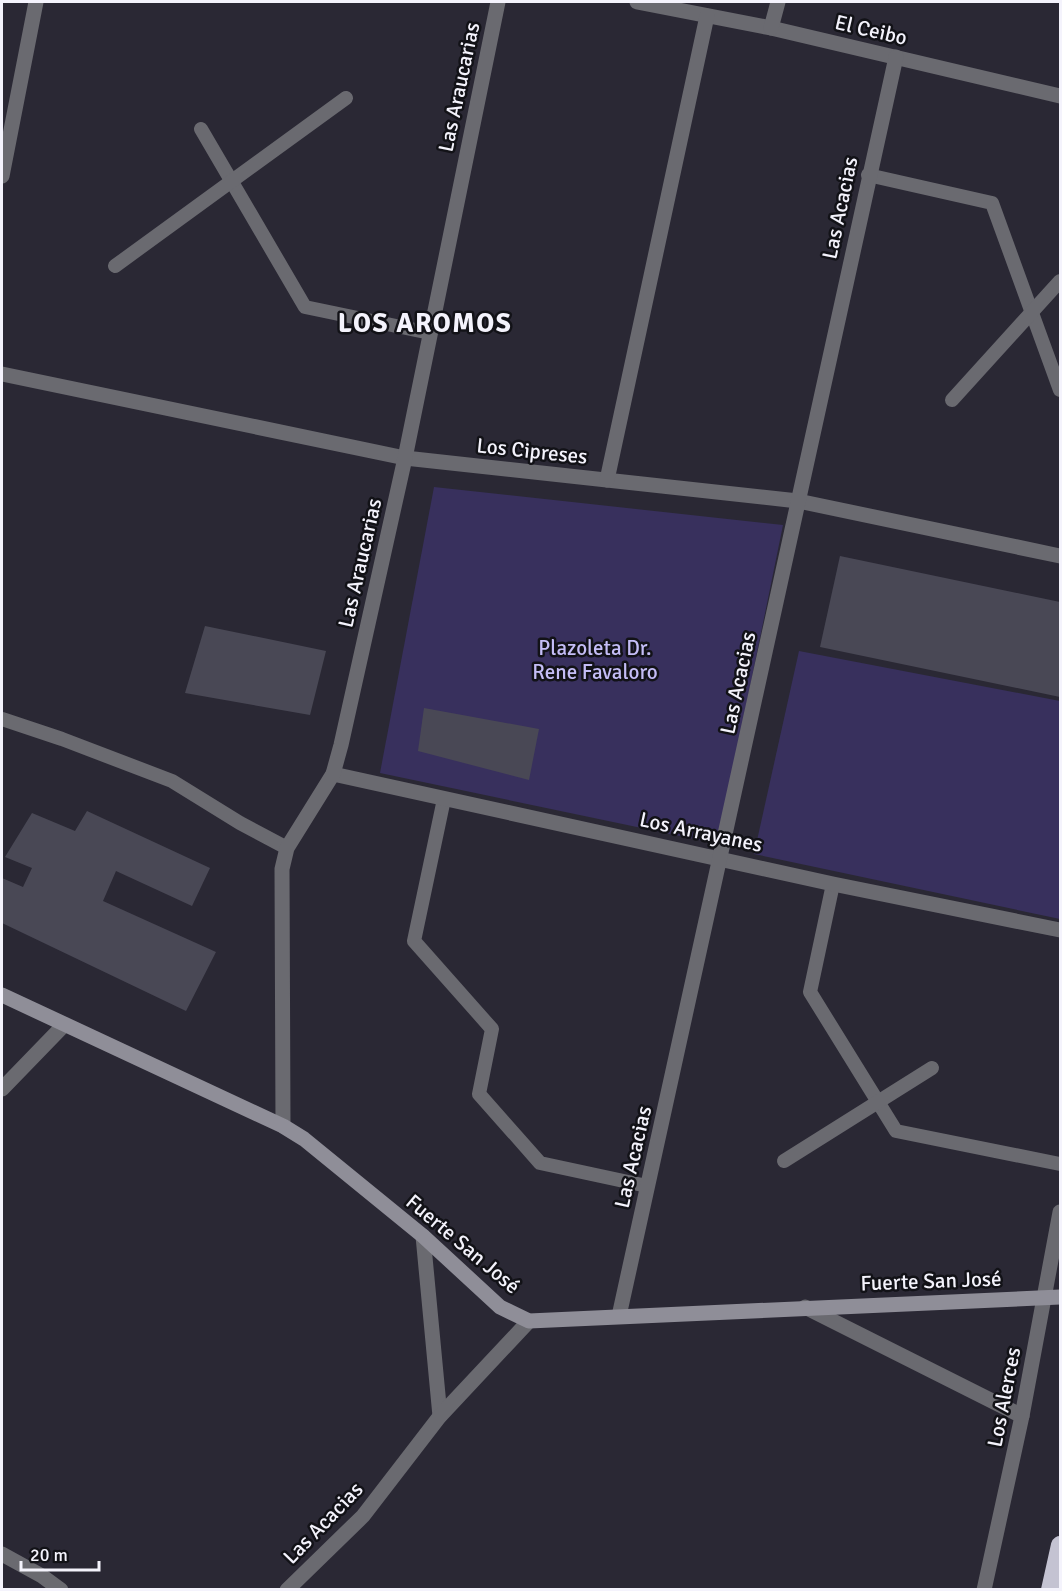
<svg xmlns="http://www.w3.org/2000/svg" width="1062" height="1591" font-family="Signika,sans-serif">
<rect width="100%" height="100%" fill="#2a2834"/>
<g fill="#38305d">
<polygon points="434,487 783,525 718,844 380,773"/>
<polygon points="799,651 1060,701 1060,919 754,854"/>
</g>
<g fill="#494855">
<polygon points="840,556 1060,602 1060,697 820,647"/>
<polygon points="205,626 326,651 310,715 185,693"/>
<polygon points="424,708 539,729 529,780 418,751"/>
<polygon points="87,811 210,868 192,906 116,871 103,901 216,952 186,1011 2,923 2,878 23,887 32,868 5,857 32,813 75,831"/>
</g>
<g fill="none" stroke-linecap="round" stroke-linejoin="round">
<g stroke="#6a6a70" stroke-width="14">
<polyline points="201,129 305,307 430,333"/>
<polyline points="868,175 992,203 1060,390"/>
<polyline points="115,266 346,98"/>
<polyline points="952,400 1060,281"/>
<polyline points="2,719 62,739 172,781 240,823 287,848"/>
<polyline points="444,799 414,941 492,1029 479,1094 540,1163 647,1186"/>
<polyline points="833,884 810,992 896,1131 1060,1164"/>
<polyline points="784,1161 932,1068"/>
</g>
<g stroke="#6a6a70" stroke-width="15">
<polyline points="637,2 771,28 1060,96"/>
<polyline points="771,28 778,2"/>
<polyline points="2,176 36,2"/>
<polyline points="2,374 405,458 798,501 1060,556"/>
<polyline points="607,480 707,16"/>
<polyline points="333,774 833,884 1060,930"/>
<polyline points="2,1089 64,1025"/>
<polyline points="283,1126 282,869 287,848 333,774 341,745 405,458 498,2"/>
<polyline points="423,1236 440,1416"/>
<polyline points="805,1307 1022,1416"/>
<polyline points="619,1316 896,57"/>
<polyline points="2,1554 42,1576 61,1590"/>
<polyline points="287,1590 363,1516 440,1416 529,1321"/>
<polyline points="984,1590 1022,1416 1060,1212"/>
</g>
<polyline stroke="#8f8e98" stroke-width="15" points="2,995 283,1126 304,1139 423,1236 500,1307 529,1321 1060,1297"/>
<polyline stroke="#c4c3d2" stroke-width="18" points="1050,1590 1060,1545"/>
</g>
<g text-anchor="middle" stroke-width="5" stroke-linejoin="round" paint-order="stroke">
<g font-size="21" fill="#f4f3fc" stroke="#121217">
<text transform="translate(871 30) rotate(13)" y="7">El Ceibo</text>
<text transform="translate(459 87) rotate(-78)" y="7">Las Araucarias</text>
<text transform="translate(840 208) rotate(-78)" y="7">Las Acacias</text>
<text transform="translate(532 451) rotate(6)" y="7">Los Cipreses</text>
<text transform="translate(360 563) rotate(-77)" y="7">Las Araucarias</text>
<text transform="translate(738 683) rotate(-78)" y="7">Las Acacias</text>
<text transform="translate(701 832) rotate(12)" y="7">Los Arrayanes</text>
<text transform="translate(633 1157) rotate(-77)" y="7">Las Acacias</text>
<text transform="translate(463 1244) rotate(40)" y="7">Fuerte San José</text>
<text transform="translate(931 1281) rotate(-2)" y="7">Fuerte San José</text>
<text transform="translate(1004 1397) rotate(-79)" y="7">Los Alerces</text>
<text transform="translate(323 1523) rotate(-46)" y="7">Las Acacias</text>
</g>
<g font-size="21" fill="#c4bdf6" stroke="#121217">
<text x="595" y="655">Plazoleta Dr.<tspan x="595" dy="24">Rene Favaloro</tspan></text>
</g>
<g font-size="27" font-weight="bold" letter-spacing="1.5" fill="#f4f3fc" stroke="#121217">
<text x="425" y="332">LOS AROMOS</text>
</g>
</g>
<rect width="1062" height="1591" fill="none" stroke="#f4f3fc" stroke-width="6"/>
<path d="M21 1561v9h78v-9" fill="none" stroke="#f4f3fc" stroke-width="3"/>
<text x="30" y="1561" font-size="18" fill="#f4f3fc" stroke="#121217" stroke-width="4.5" paint-order="stroke">20 m</text>
</svg>
